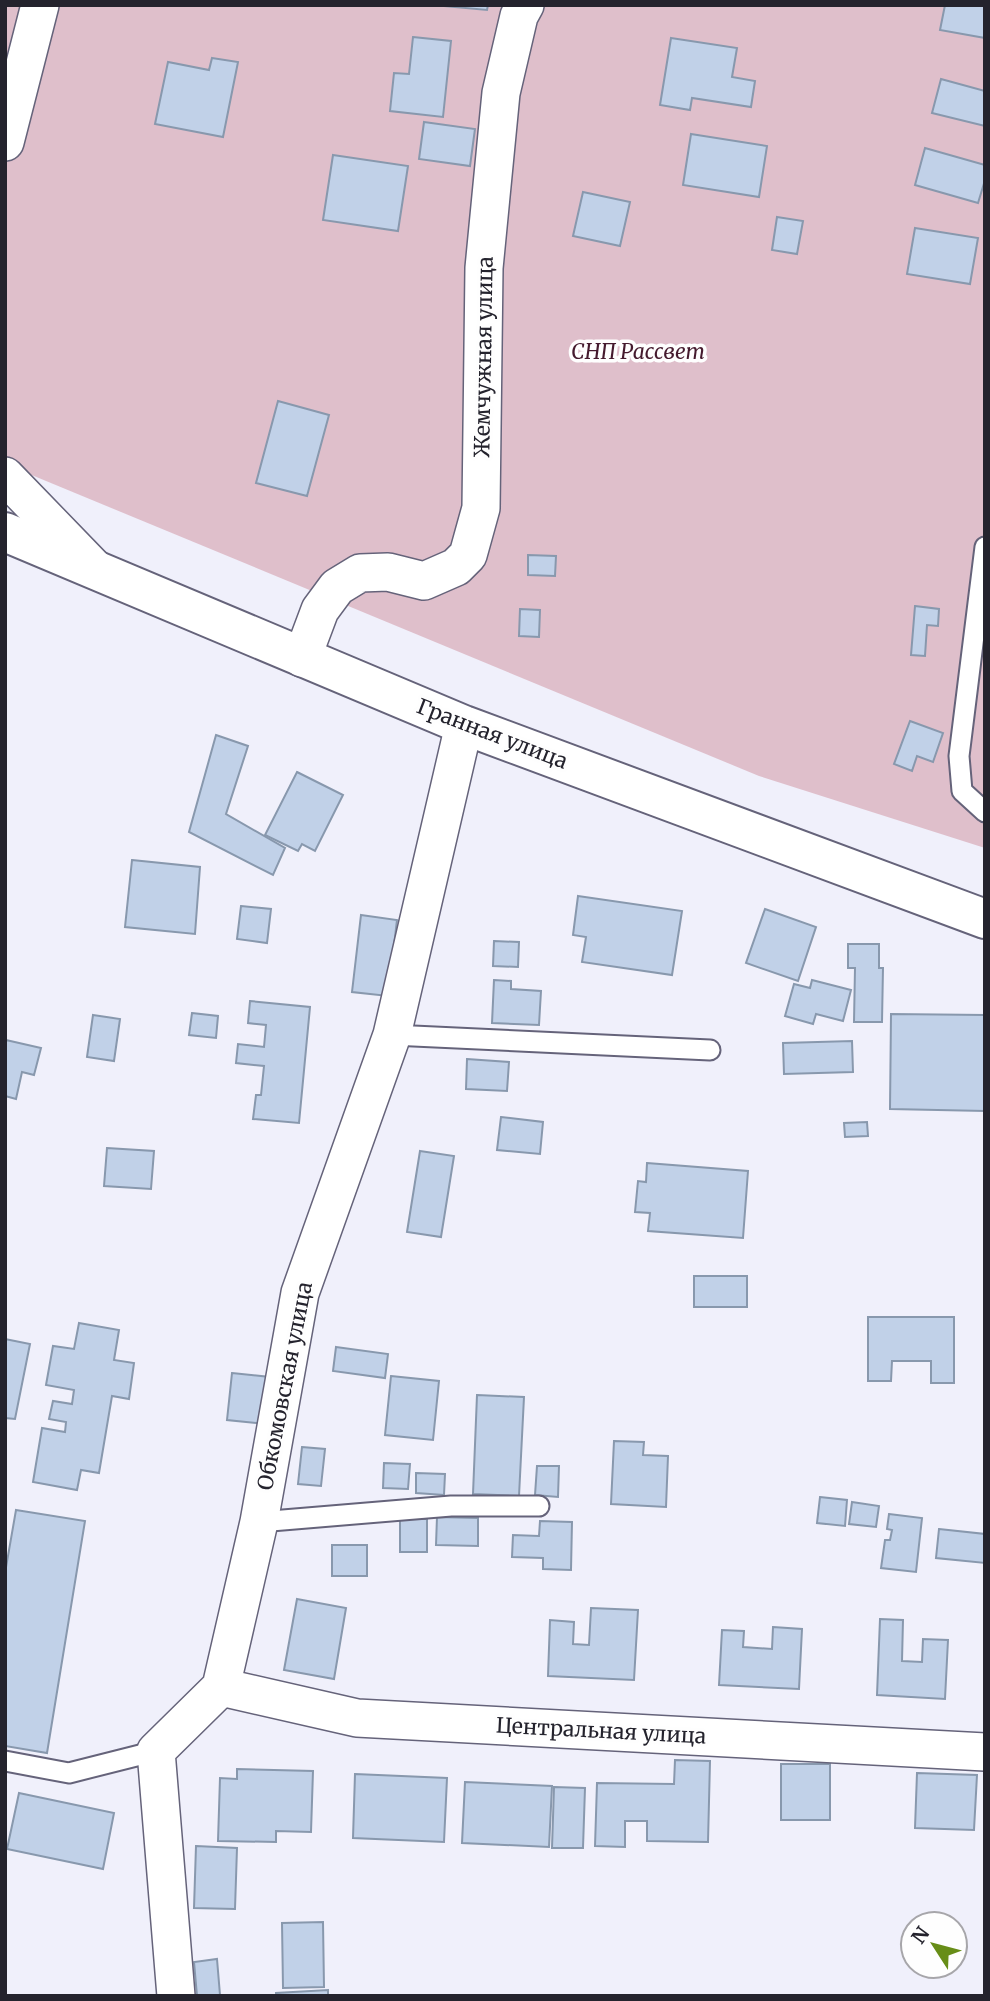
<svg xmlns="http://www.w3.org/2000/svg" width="990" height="2001" font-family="Merriweather,serif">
<rect width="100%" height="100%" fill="#f0f0fb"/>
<polygon fill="#dfbfcb" points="5,5 985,5 985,848 759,776 5,464"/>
<g fill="#c1d1e8" stroke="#8898ad" stroke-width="2">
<polygon points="433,5 488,5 487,10"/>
<polygon points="945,5 985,5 985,38 940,30"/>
<polygon points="413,37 451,41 443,117 390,111 394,73 409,74"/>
<polygon points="671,38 737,48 732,77 755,81 751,107 692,98 690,110 660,105"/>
<polygon points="212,58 238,62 223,137 155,124 168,62 209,70"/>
<polygon points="941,79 985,91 985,126 932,113"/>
<polygon points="424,122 475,129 470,166 419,159"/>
<polygon points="691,134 767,146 759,197 683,185"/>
<polygon points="925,148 985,165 985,180 978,203 915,185"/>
<polygon points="333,155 408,166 398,231 323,220"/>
<polygon points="583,192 630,202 620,246 573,236"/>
<polygon points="777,217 803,221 797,254 772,250"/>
<polygon points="915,228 978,238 970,284 907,274"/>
<polygon points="278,401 329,415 307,496 256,483"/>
<polygon points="528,555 556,556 555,576 528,575"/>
<polygon points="915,606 939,609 938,626 927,625 925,656 911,655"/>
<polygon points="520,609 540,610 539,637 519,636"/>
<polygon points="910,721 943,733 933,762 917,756 912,771 894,764"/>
<polygon points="216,735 248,746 226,814 285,848 273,875 189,832"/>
<polygon points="297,772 343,795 315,851 302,844 298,851 265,835"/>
<polygon points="132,860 200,867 195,934 125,927"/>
<polygon points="578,896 682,911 672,975 582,962 586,937 573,935"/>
<polygon points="241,906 271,909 267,943 237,939"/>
<polygon points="765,909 816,927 798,981 746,963"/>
<polygon points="361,915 397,920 388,996 352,992"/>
<polygon points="494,941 519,942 518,967 493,966"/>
<polygon points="848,944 879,944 879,968 883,968 882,1022 854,1022 855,968 848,968"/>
<polygon points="494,980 511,981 511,989 541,991 539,1025 492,1023"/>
<polygon points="812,980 851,990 843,1021 816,1014 813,1024 785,1016 794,984 810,988"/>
<polygon points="250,1001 310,1007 299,1123 253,1119 256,1095 261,1095 264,1066 236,1063 238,1044 264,1047 266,1025 248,1023"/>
<polygon points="192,1013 218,1016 216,1038 189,1035"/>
<polygon points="891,1014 985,1015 985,1111 890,1109"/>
<polygon points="93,1015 120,1019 114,1061 87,1057"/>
<polygon points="6,1040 41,1048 34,1075 22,1072 16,1099 5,1096"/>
<polygon points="852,1041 853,1072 784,1074 783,1043"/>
<polygon points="467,1059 509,1062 507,1091 466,1089"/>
<polygon points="501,1117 543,1122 540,1154 497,1150"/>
<polygon points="867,1122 868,1136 845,1137 844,1123"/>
<polygon points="107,1148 154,1151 151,1189 104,1186"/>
<polygon points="420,1151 454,1156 441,1237 407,1232"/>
<polygon points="647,1163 748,1171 743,1238 648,1231 650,1213 635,1212 638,1181 646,1182"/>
<rect x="694" y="1276" width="53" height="31"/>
<polygon points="868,1317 954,1317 954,1383 931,1383 931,1361 892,1361 891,1381 868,1381"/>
<polygon points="79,1323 119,1330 114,1360 134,1363 129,1399 112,1396 99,1473 81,1470 77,1490 33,1482 42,1428 65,1432 66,1422 49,1419 53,1401 72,1404 74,1390 46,1385 53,1346 74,1349"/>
<polygon points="5,1339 30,1344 15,1419 5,1418"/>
<polygon points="336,1347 388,1354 385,1378 333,1371"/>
<polygon points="232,1373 270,1377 265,1424 227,1420"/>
<polygon points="391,1376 439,1381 433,1440 385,1435"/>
<polygon points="477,1395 524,1397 519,1496 473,1494"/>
<polygon points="614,1441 644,1442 643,1455 668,1456 666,1507 611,1504"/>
<polygon points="302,1447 325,1449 321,1486 298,1484"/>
<polygon points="384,1463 410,1464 408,1489 383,1488"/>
<polygon points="537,1466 559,1466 558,1497 535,1495"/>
<polygon points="416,1473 445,1474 444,1495 416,1493"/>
<polygon points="820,1497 847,1500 845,1526 817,1523"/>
<polygon points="852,1502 879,1506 876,1527 849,1524"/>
<polygon points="16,1510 85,1521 47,1753 5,1746 5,1573"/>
<polygon points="889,1514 922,1518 916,1572 881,1568 885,1540 890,1540 892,1530 887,1529"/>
<polygon points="437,1517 478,1518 478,1546 436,1545"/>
<rect x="400" y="1519" width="27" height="33"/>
<polygon points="540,1521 572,1522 571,1570 543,1569 543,1558 512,1557 513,1535 539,1536"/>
<polygon points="939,1529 985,1534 985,1563 936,1558"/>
<rect x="332" y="1545" width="35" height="31"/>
<polygon points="297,1599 346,1608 334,1679 284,1670"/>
<polygon points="591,1608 638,1610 634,1680 548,1676 550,1620 574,1622 573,1644 589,1645"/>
<polygon points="880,1619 903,1620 902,1661 922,1662 923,1639 948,1640 945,1699 877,1695"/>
<polygon points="773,1627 802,1629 799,1689 719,1685 722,1630 744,1631 743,1647 772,1649"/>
<polygon points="675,1760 710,1761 708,1842 647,1841 647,1821 625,1821 625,1847 595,1846 597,1783 674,1784"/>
<rect x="781" y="1764" width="49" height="56"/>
<polygon points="237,1769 313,1771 311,1832 276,1831 276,1842 218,1841 220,1778 237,1779"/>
<polygon points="917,1773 977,1775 974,1830 915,1828"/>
<polygon points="355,1774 447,1778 444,1842 353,1838"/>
<polygon points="465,1782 552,1786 549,1847 462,1843"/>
<polygon points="554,1787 585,1788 583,1848 552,1848"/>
<polygon points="19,1793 114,1813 103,1869 7,1849"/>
<polygon points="196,1846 237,1848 235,1909 194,1908"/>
<polygon points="323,1922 324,1987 283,1988 282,1923"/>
<polygon points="217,1959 220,1995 197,1996 194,1962"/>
<polygon points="328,1990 328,1996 276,1996 276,1993"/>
</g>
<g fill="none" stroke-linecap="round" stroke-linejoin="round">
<g stroke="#65637a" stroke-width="23">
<g id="service">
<polyline points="985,547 959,756 962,791 985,812"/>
<polyline points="392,1035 710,1050"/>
<polyline points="259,1522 451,1506 539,1506"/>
<polyline points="5,1761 69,1773 156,1751"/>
</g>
</g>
<g stroke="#65637a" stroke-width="40">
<g id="minor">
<polyline points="5,142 40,5"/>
<polyline points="5,476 96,570"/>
<polyline points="302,658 320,610 337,587 360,573 388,572 424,581 456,567 468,555 481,508 484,268 501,93 519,16 525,5"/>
<polyline points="221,1687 357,1718 985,1752"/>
<polyline points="176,1996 156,1751 221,1687 259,1522 300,1293 392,1035 464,725"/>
</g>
</g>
<g stroke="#65637a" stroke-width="42">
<polyline id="tertiary" points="5,532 464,725 985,919"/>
</g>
<use href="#service" stroke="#fff" stroke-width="19"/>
<use href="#minor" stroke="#fff" stroke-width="37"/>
<use href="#tertiary" stroke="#fff" stroke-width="38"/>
</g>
<g text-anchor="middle" stroke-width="7" stroke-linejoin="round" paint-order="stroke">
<g font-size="21" font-style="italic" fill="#451a2e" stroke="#fefefe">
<text x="638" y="359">СНП Рассвет</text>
</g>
<g font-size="21" fill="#24232d" stroke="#fefefe">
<text transform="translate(484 357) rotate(-89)" y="7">Жемчужная улица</text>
<text transform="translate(492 734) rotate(21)" y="7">Гранная улица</text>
<text transform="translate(285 1386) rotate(-79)" y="7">Обкомовская улица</text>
<text transform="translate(601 1731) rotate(3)" y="7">Центральная улица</text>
</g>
</g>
<rect width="990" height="2001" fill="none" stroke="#24232d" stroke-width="14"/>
<g transform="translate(934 1945) rotate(306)"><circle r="33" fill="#fefefe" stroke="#a7a6aa" stroke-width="2"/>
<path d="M0-5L12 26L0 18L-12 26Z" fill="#678d17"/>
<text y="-10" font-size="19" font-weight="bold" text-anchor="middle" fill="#24232d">N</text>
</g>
</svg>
